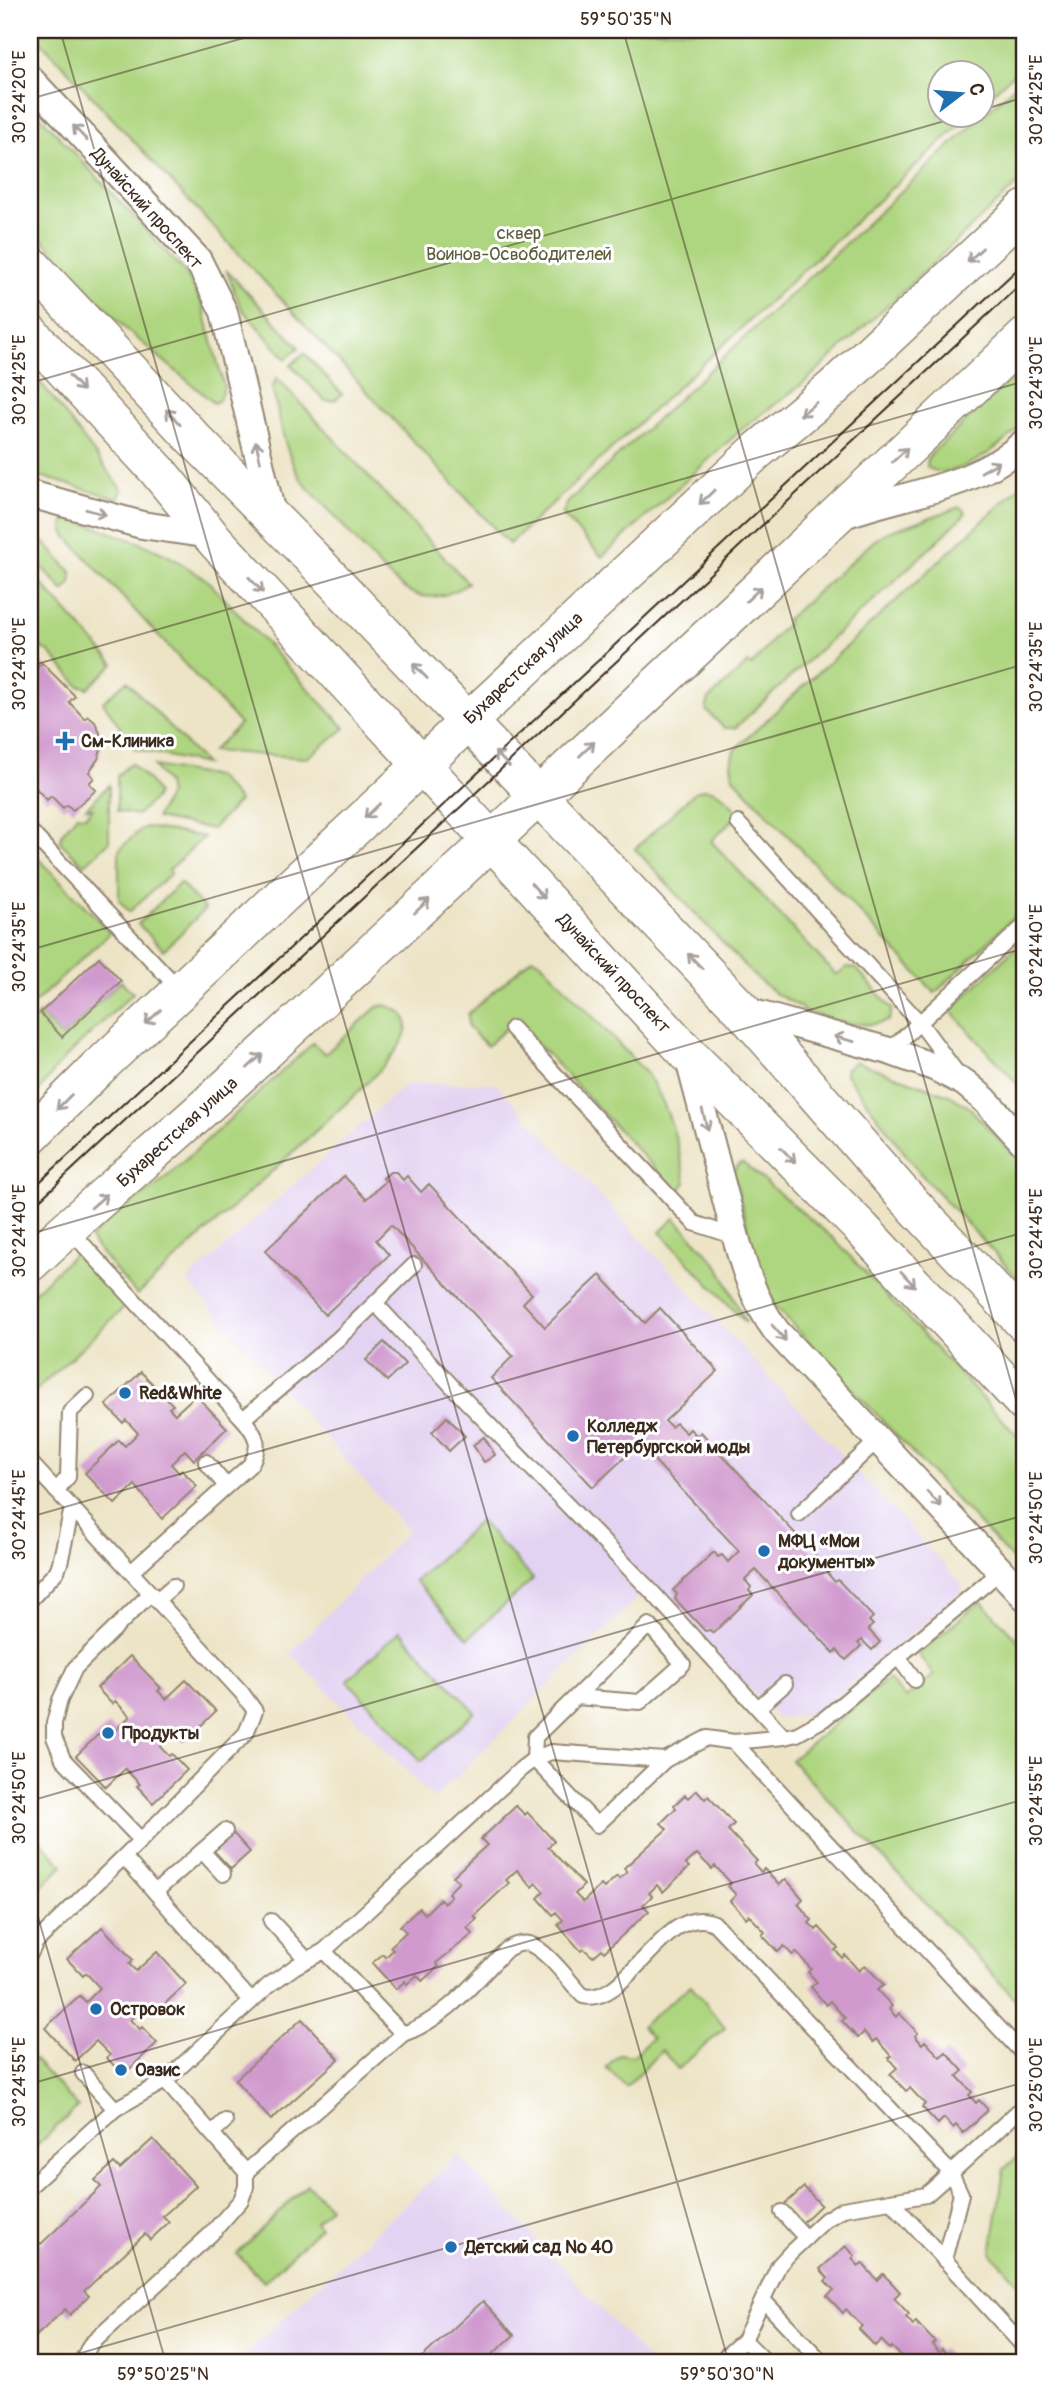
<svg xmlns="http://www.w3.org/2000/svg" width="1055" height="2393" font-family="Pangolin,sans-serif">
<rect width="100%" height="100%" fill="#fff"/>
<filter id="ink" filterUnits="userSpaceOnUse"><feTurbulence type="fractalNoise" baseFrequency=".0143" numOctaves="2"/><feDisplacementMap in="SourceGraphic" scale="14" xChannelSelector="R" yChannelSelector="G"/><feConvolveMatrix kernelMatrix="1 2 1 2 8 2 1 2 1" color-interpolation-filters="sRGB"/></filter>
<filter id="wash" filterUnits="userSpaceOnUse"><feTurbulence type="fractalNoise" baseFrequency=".00686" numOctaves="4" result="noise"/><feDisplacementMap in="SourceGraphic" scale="28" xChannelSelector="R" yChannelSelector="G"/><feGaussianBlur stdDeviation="1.57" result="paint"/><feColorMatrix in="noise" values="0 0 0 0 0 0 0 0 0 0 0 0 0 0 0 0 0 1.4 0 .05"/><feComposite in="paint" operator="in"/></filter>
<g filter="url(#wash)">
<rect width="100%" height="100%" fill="#ede4c6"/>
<g fill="#e3d3f2">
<polygon points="495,1083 961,1583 962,1591 824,1707 811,1714 777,1718 661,1595 638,1597 434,1799 290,1653 408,1531 187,1281 406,1084"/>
<polygon points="458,2155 651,2363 237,2363 261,2339"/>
</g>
<g fill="#aed57f" stroke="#74804e" stroke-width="2">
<polygon points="30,30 1025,30 1025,63 982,103 982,74 940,74 940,116 969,116 509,544"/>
<polygon points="1025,76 1025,177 805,382 742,429 602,557 562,514 568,502"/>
<polygon points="30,105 184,271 202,303 224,387 219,400 214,403 127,330 30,226"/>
<polygon points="226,270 299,347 286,359 241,308"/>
<polygon points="304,353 342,394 335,400 325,401 291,365"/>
<path d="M1025,366V423C1006,441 954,486 927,467L928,458L934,451Z"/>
<polygon points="30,372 45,388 122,490 118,499 30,473"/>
<path d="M277,378L468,583C452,595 431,601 412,593C389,583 347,529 328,509C319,499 306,488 299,476C284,451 280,417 272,388Z"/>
<polygon points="1025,482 1025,906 935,993 733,777 731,763 734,750"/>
<path d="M960,507L966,513L944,535L735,728H724L706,710L709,699L748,663L751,666C766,651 772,637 788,623L786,620L876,539L888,532Z"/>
<polygon points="74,517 75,520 138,542 167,555 207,580 345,728 307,758 212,751 240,724 67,537 63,529 64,522"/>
<polygon points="30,527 72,573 71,583 64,591 30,555"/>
<polygon points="30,571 114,664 88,688 82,686 80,687 49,652 37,645 30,651"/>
<polygon points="127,681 205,764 135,749 103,702"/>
<polygon points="131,763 150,782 157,793 155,798 137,815 117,811 117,776"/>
<polygon points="154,766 217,777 239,801 212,829 156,818 169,794 167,784"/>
<polygon points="109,785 109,842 84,865 60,842 62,833 77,815 86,816 93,808 86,808"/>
<path d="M703,789C721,789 728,801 739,814L711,841L836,975L847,967L857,969L892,1009L889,1020C862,1031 828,1019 802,1011L801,1007L776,994L753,975L635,849L695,792Z"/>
<polygon points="146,827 204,837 169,870 171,873 129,912 119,900 119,850 140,830"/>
<polygon points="30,858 35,863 39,859 108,930 108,935 30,1007"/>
<polygon points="180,883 205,909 164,950 138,924"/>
<polygon points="1025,939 1025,1092 950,1010"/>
<path d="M532,958L540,961L647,1074C670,1107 678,1144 686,1183L677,1192L515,1020L487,1046L468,1027V1014Z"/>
<polygon points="121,981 133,993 62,1061 30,1102 30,1023 40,1013 62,1037"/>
<path d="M384,1005C441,1018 376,1073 357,1093L137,1295L94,1245L90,1238L113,1217L160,1183L313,1043L325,1054L377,1007Z"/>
<polygon points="854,1061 949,1095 969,1107 1025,1168 1025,1286 918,1171 846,1074 845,1069 853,1064"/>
<polygon points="743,1163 833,1238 1025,1444 1025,1573 774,1305 756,1263 733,1172 739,1164"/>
<polygon points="675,1218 718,1265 746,1323 660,1232"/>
<polygon points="76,1252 87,1259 127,1305 30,1396 30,1296"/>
<polygon points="480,1521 533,1579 468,1638 415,1581"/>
<polygon points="981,1601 1025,1648 1025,2009 791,1760 888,1679 906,1698 934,1675 918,1654"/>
<polygon points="400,1631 475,1712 421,1761 347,1680"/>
<polygon points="30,1830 63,1865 30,1898"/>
<polygon points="691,1985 725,2028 678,2069 662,2050 626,2087 606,2067 620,2054 633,2056 652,2038 641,2026"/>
<polygon points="34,2059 78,2107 30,2151 30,2063"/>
<polygon points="1025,2150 1025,2290 991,2253 1004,2169"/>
<polygon points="307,2184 330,2207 315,2222 320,2227 264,2282 237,2254"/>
</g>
<g id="blocks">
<g fill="#d09ace">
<polygon points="42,663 75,696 69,702 85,719 88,716 95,722 100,733 101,749 98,759 89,772 94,778 89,783 96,790 73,810 67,805 63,808 51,796 47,800 30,782 30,674"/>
<polygon points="99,957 121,981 62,1037 40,1013"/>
<polygon points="390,1172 396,1172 403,1180 407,1176 421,1192 429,1184 532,1294 523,1303 545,1327 600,1275 645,1323 660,1308 718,1371 665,1421 671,1427 676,1423 686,1433 690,1429 697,1436 701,1432 830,1571 827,1573 835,1582 838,1580 873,1617 869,1621 873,1625 868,1629 880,1642 872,1650 862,1640 858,1643 861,1646 846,1660 837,1650 834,1653 756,1570 745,1580 751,1587 749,1591 753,1595 713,1633 710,1630 705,1631 675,1599 677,1594 673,1590 714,1552 718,1557 722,1555 728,1562 739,1551 639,1444 593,1487 491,1378 513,1356 391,1225 376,1240 389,1255 325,1315 265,1251 344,1176 366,1199 386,1181 383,1178"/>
<polygon points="384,1342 405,1364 387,1381 366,1360"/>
<polygon points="141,1372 173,1405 169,1408 175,1414 196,1395 227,1428 194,1460 185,1450 171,1464 179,1473 182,1470 197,1486 162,1519 135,1485 115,1504 85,1473 119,1440 125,1446 138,1433 126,1420 123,1423 106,1405"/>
<polygon points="447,1417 465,1436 449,1451 432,1432"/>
<polygon points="484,1437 495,1455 484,1462 473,1445"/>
<polygon points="130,1656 161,1688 158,1691 166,1699 186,1680 216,1711 184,1742 175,1733 160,1747 169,1756 172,1754 187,1770 153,1803 137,1786 140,1784 125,1769 106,1787 76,1756 108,1725 115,1731 130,1716 115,1701 112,1704 97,1688"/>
<polygon points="697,1790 705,1799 708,1796 734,1824 728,1830 757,1861 754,1864 761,1872 764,1869 779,1885 786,1879 803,1899 798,1904 812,1920 809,1923 816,1930 819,1927 838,1948 835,1950 842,1958 845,1955 859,1971 865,1965 884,1985 877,1990 892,2006 889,2009 896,2017 899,2013 918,2033 915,2036 922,2044 925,2041 940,2057 946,2052 963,2071 957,2076 972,2092 969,2095 976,2103 979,2100 988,2110 963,2133 956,2125 953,2128 944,2118 938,2124 922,2107 925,2104 910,2088 906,2091 890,2074 897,2068 888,2058 891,2056 876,2039 873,2042 864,2032 858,2038 842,2021 845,2018 830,2001 826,2005 811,1987 817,1982 808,1972 811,1969 796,1952 792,1955 784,1946 778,1952 762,1935 765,1932 749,1915 746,1918 730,1901 736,1895 728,1886 731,1883 715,1866 712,1869 697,1854 686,1864 689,1867 663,1892 657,1885 649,1893 652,1896 643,1905 649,1911 604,1952 602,1949 593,1957 584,1949 581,1951 558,1925 563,1920 556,1912 553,1915 538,1898 544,1892 536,1883 532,1887 517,1870 506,1880 509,1883 474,1916 477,1919 467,1928 473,1934 436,1963 439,1966 422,1981 417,1975 407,1984 405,1981 396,1989 372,1963 383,1954 386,1957 393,1950 390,1947 406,1932 400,1926 420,1908 425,1914 440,1899 444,1903 451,1896 448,1893 459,1882 453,1876 487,1845 481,1839 516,1806 525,1815 527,1812 554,1841 548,1847 584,1885 575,1894 583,1902 601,1885 604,1888 617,1876 619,1879 627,1872 624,1868 667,1829 661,1823 676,1808 674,1805 685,1795 688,1798"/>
<polygon points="233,1833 250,1852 231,1869 214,1851"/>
<polygon points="102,1927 133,1960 129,1964 136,1971 157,1952 186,1984 154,2014 146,2006 130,2020 140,2029 142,2027 157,2043 123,2075 107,2058 110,2055 96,2041 75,2061 45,2028 80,1996 86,2002 100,1988 86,1973 83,1976 67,1959"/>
<polygon points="302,2019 339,2059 271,2120 235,2080"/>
<polygon points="153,2139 196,2186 163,2216 169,2222 150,2240 145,2234 84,2291 89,2296 70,2315 65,2309 34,2338 30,2334 30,2242 34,2238 41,2244 101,2187 95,2180 114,2163 120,2169"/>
<polygon points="804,2187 821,2205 802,2223 785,2204"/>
<polygon points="846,2246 855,2256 852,2259 859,2266 862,2263 877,2280 883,2274 892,2283 900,2292 894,2298 909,2314 906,2317 913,2325 916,2322 935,2342 932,2345 939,2352 942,2349 955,2363 908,2363 892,2347 890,2349 881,2340 875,2346 859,2329 862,2326 846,2309 843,2313 827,2296 834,2290 825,2281 828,2278 820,2269"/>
<polygon points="483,2301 514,2335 483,2363 416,2363"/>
</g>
</g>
</g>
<g filter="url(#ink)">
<use href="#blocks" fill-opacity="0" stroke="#948772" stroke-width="2"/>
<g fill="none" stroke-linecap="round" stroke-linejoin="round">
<g stroke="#948772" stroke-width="18">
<g id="lane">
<polyline points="738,823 920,1023 957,1073"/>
<polyline points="30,831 180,990"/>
<polyline points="512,1028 694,1223 736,1237"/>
<polyline points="889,1051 1025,925"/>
<path d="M69,1229L243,1419C257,1435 262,1446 250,1465L131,1572"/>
<polyline points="376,1304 463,1398 654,1594 784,1737"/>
<polyline points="243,1419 338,1339 414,1265"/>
<polyline points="30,1462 242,1693 255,1711 246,1733 141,1840"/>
<polyline points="206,1462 226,1486"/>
<polyline points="56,1491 68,1477 70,1412 87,1396"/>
<polyline points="799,1514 879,1439"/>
<polyline points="30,1600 57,1571 60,1563 72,1508"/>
<polyline points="157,1600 173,1586"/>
<polyline points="898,1657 915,1680"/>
<polyline points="576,1697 640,1702 683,1664 649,1625 535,1737 534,1759 597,1825 665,1760 707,1738 734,1742 784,1737 797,1734 824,1719 1001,1571"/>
<polyline points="758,1708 785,1684"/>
<polyline points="734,1742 1025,2056"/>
<polyline points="202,1851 223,1874"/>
<polyline points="124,1857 251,2001"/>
<polyline points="155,1892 225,1831"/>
<polyline points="271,1921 307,1960"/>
<polyline points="324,1951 521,1769 534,1759 551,1752 665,1760"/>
<polyline points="30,1954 36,1942 141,1840 63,1759 54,1737 54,1723 60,1700 75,1668 151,1593"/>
<polyline points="83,2073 115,2109"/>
<polyline points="212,2133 225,2121"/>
<path d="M246,2172L403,2034C446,2019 475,1981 507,1949C514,1945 521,1942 529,1944C546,1949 570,1982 583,1996C628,2007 665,1901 714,1923L951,2173L926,2195L843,2209L825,2220L791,2252L779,2265L744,2340L718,2363"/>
<polyline points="30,2186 115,2109 165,2081 269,1985 296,1966 324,1951 403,2034"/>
<polyline points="891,2201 1025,2348"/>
<polyline points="782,2212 806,2238"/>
<polyline points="944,2260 961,2194 951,2173 1025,2105"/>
<polyline points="763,2300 823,2363"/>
<polyline points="744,2340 767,2363"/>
<polyline points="81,2363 90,2345 211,2234 241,2200 246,2187 246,2172 165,2081"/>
</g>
</g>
<g stroke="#948772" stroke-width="30">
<g id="street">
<polyline points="30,79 198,260 224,312 273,518"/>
<polyline points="30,494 142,525 210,535"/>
<path d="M844,515C905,493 976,488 1025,442"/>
<polyline points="743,1010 889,1051 934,1067 965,1083 985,1100 1025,1144"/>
<path d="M688,1056C700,1101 712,1146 724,1192C737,1240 746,1291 777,1332L1025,1597"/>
</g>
</g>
<g stroke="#948772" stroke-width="40">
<g id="secondary">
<polyline points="30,264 193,438 313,559 742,1010 901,1192 1025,1324"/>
<polyline points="30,333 157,470 210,535 688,1054 862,1229 1025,1404"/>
<polyline points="30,1136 98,1068 757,451 833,388 1025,209"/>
<path d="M30,1263C98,1199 170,1140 239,1076C503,832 764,584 1025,337"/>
</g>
</g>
<use href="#lane" stroke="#fff" stroke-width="14"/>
<use href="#street" stroke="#fff" stroke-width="26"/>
<use href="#secondary" stroke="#fff" stroke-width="37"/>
<g stroke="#3b2a1e" stroke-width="2">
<polyline points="30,1191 1025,262"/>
<polyline points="30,1209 1025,280"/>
</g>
</g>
<defs><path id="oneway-shaft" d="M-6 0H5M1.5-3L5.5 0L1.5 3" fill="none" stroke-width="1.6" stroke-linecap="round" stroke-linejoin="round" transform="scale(1.75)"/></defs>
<g stroke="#a79f9a">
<use href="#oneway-shaft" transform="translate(80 133) rotate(-133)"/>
<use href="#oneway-shaft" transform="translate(975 255) rotate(137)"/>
<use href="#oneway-shaft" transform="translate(76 383) rotate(47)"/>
<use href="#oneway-shaft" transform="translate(808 409) rotate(141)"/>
<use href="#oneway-shaft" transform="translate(173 417) rotate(-133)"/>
<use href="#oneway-shaft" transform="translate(258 451) rotate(-103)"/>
<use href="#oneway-shaft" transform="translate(900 455) rotate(-43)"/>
<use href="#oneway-shaft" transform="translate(990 467) rotate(-30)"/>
<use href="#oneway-shaft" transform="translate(707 497) rotate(137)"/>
<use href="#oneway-shaft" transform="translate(96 512) rotate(15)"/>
<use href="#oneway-shaft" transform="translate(256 585) rotate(47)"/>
<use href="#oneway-shaft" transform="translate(754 594) rotate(-43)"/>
<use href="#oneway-shaft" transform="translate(420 671) rotate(-134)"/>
<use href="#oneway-shaft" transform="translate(587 749) rotate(-44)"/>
<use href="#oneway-shaft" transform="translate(502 759) rotate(-134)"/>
<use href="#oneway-shaft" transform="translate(372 811) rotate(137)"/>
<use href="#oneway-shaft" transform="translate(538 891) rotate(48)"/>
<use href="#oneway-shaft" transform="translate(422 906) rotate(-43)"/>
<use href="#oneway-shaft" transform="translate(695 961) rotate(-134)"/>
<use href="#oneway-shaft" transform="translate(153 1017) rotate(137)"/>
<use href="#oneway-shaft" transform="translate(844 1039) rotate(-165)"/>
<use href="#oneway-shaft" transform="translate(255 1061) rotate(-43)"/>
<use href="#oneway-shaft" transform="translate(64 1102) rotate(135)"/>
<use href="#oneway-shaft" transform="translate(705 1120) rotate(75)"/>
<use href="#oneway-shaft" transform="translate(788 1155) rotate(45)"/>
<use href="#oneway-shaft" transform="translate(99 1201) rotate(-41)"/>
<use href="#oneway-shaft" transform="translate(908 1279) rotate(47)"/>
<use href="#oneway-shaft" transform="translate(779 1333) rotate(49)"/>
<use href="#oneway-shaft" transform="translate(934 1499) rotate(47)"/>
</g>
</g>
<path fill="none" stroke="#3b2a1e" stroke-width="2" stroke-opacity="0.45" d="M60,30L729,2363M623,30L1025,1431M30,99L272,30M982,110L1025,97M30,383L962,116M30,666L1025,381M30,950L1025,664M30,1234L1025,948M30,1517L1025,1232M30,1801L1025,1515M30,1889L166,2363M30,2084L1025,1799M46,2363L1025,2082"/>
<g fill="#1f6fb2" stroke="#fff" stroke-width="2.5">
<path d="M61.5 730.5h7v7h7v7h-7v7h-7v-7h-7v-7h7z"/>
<circle cx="125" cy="1393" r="7"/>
<circle cx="573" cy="1436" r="7"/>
<circle cx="764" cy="1551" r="7"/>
<circle cx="108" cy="1733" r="7"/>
<circle cx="96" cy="2009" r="7"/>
<circle cx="121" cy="2070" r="7"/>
<circle cx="451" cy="2247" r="7"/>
</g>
<g text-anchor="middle" stroke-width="6" stroke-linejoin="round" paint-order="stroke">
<g font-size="18" fill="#3b2a1e" stroke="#fff">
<text transform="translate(147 208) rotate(48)" y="6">Дунайский проспект</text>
<text transform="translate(523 668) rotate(-43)" y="6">Бухарестская улица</text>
<text transform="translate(614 973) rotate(47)" y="6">Дунайский проспект</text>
<text transform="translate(177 1132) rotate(-42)" y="6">Бухарестская улица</text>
</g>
<g font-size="18" fill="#5e5d3b" stroke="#fff">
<text x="519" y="239">сквер<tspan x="519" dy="21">Воинов-Освободителей</tspan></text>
</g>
<g font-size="18" font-weight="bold" fill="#3b2a1e" stroke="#fff" text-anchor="start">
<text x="81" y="747">См-Клиника</text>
<text x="139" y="1399">Red&amp;White</text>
<text x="587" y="1432">Колледж<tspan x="587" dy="21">Петербургской моды</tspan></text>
<text x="778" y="1547">МФЦ «Мои<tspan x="778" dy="21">документы»</tspan></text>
<text x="122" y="1739">Продукты</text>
<text x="110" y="2015">Островок</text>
<text x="135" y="2076">Оазис</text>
<text x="465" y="2253">Детский сад № 40</text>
</g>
</g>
<rect width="1055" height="2393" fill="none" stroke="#fff" stroke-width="77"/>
<g transform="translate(961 94) rotate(74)"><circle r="33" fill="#ffffff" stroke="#b1aaa5" stroke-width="2"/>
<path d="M0-5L12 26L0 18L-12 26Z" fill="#1f6fb2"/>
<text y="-10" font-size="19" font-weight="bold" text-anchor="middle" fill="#3b2a1e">С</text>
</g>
<rect x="38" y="38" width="978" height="2316" fill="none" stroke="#3b2a1e" stroke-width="2.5"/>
<g font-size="18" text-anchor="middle" fill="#3b2a1e">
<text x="626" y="25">59°50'35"N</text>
<text transform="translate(19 97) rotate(-90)" y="6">30°24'20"E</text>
<text transform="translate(1036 100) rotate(-90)" y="6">30°24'25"E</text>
<text transform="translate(19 380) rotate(-90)" y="6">30°24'25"E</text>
<text transform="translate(1036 383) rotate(-90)" y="6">30°24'30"E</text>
<text transform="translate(19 664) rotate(-90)" y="6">30°24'30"E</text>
<text transform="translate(1036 667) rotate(-90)" y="6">30°24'35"E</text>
<text transform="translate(19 947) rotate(-90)" y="6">30°24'35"E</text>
<text transform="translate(1036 951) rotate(-90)" y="6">30°24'40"E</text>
<text transform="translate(19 1231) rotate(-90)" y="6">30°24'40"E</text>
<text transform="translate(1036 1234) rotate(-90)" y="6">30°24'45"E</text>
<text transform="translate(19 1515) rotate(-90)" y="6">30°24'45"E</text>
<text transform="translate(1036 1518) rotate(-90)" y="6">30°24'50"E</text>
<text transform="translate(19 1798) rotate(-90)" y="6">30°24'50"E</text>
<text transform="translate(1036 1801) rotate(-90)" y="6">30°24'55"E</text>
<text transform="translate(19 2082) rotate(-90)" y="6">30°24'55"E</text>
<text transform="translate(1036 2085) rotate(-90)" y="6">30°25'00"E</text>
<text x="163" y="2380">59°50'25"N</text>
<text x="727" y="2380">59°50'30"N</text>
</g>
</svg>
